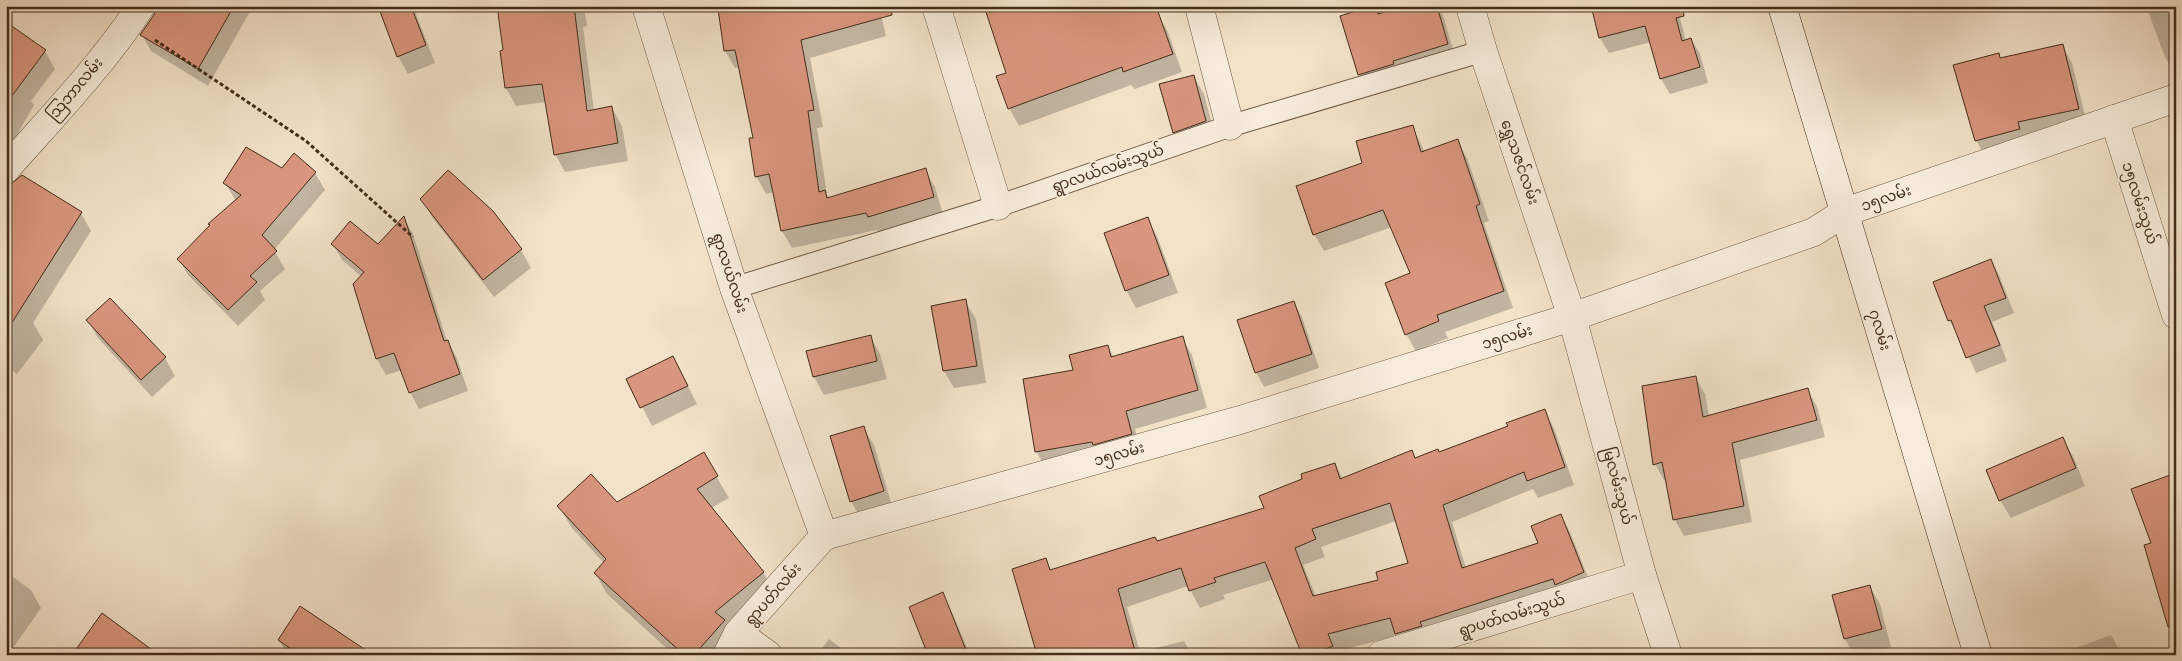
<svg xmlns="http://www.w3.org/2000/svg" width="2182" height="661" font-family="'Gentium Book Plus','Noto Sans Myanmar',serif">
<rect width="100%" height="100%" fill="#f2e2c8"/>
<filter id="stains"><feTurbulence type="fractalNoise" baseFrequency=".004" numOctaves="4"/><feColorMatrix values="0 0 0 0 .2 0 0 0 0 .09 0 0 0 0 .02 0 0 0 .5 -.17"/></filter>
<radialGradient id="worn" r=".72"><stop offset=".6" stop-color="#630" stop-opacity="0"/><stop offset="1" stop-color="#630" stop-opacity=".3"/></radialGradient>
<g fill="#0003" fill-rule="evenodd">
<polygon points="174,6 253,6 208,86 151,51 142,35 158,8"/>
<polygon points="380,6 421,6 414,9 435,63 408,74 398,56"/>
<polygon points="499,6 584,6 587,26 583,27 594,111 612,108 622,126 628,161 565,172 555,154 546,102 516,106 506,88 501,52 504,51"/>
<polygon points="723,6 879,6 886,36 810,58 823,127 817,128 827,195 829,199 925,170 935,187 943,214 879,234 877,230 792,248 782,231 774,192 766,194 756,176 755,139 740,67 735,68 725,51 719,10 724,9"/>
<polygon points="1353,6 1393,6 1395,10 1408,6 1438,6 1443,15 1456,60 1369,90 1360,74 1356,13"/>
<polygon points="1677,6 1686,41 1691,39 1700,54 1708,83 1670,94 1661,79 1651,42 1609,53 1600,38"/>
<polygon points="2146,6 2176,6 2176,75 2165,57"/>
<polygon points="1158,15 1168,32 1182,72 1135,89 1131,85 1019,126 1009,108"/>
<polygon points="6,23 45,51 55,69 31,101 34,105 13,142 6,169"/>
<polygon points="2062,45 2072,63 2088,127 1986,158 1976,140 1998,54 2001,59"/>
<polygon points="1193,76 1204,94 1216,139 1184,150 1174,132"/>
<polygon points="1412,127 1425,152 1457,141 1467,158 1489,221 1484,223 1513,308 1445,332 1448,338 1416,351 1406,334 1387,284 1412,274 1392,227 1324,251 1314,234 1363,164"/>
<polygon points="282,170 315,173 325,190 274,250 285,269 260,291 265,300 238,326 188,275 179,259 236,201 225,183"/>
<polygon points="422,199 492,212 521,250 531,268 494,297 432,217"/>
<polygon points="81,213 91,231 33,323 43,340 17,374 6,366 6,226"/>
<polygon points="404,218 413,234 447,341 457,358 468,391 419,409 410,392 402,370 386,375 377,359 362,277 342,260 333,244 378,246"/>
<polygon points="1147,218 1157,236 1178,293 1136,308 1126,290"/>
<polygon points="1991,260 1999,275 2014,313 1992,322 2007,361 1976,373 1959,335 1949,320"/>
<polygon points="965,301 976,319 986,383 954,388 944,371"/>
<polygon points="1294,303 1302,317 1319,368 1264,387 1256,372"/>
<polygon points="88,320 165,358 175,376 152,397 98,338"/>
<polygon points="870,336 880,354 887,379 824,395 814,377 808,352"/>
<polygon points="1182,338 1192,355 1207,408 1135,429 1141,452 1046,469 1036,451 1074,371 1107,346 1114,357"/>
<polygon points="673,357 697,404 652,426 628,379"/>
<polygon points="1696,378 1705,394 1709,416 1807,390 1817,406 1825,437 1740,460 1752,522 1684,536 1675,520 1667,480 1664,480 1655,464"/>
<path d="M1544,411L1554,428L1574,485L1538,498L1533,489L1452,522L1466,568L1540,544L1560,515L1570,532L1593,590L1406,651L1397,636L1337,651L1339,655H1304L1274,579L1223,595L1225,599L1200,608L1188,586L1127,607L1140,652L1184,641L1192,655H1098L1039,641L1046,560L1052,571L1157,543L1265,508L1304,480L1335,464L1343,479L1412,452L1416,459L1439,453L1509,427ZM1396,521L1409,564L1380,581L1316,596L1303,565L1325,557L1321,547Z"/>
<polygon points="863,427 874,445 893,509 861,519 851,501"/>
<polygon points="2062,438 2073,456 2085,486 2011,518 2000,500"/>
<polygon points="703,454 729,498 711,508 763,572 775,594 725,655 674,655 607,594 595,573 604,563 571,527 559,506 617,504"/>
<polygon points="6,572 31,590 41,608 8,655 6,655"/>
<polygon points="1869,586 1880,604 1891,647 1862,655 1854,655 1845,639 1834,596"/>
<polygon points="942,594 952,612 970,655 929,655"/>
<polygon points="2111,635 2122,655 2056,655"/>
<polygon points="829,639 850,655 817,655"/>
<polygon points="279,640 370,655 288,655"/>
<polygon points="1620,650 1622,655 1598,655"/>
</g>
<g fill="#d9957e" stroke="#432d19" fill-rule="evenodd">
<polygon points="156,6 234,6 198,69 140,35 154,15"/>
<polygon points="378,6 411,6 426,45 397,57"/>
<polygon points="497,6 574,6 587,111 612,106 618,143 554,155 542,84 505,88 500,51 503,50"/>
<polygon points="737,6 891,6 892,15 801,40 814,110 808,111 819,192 825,190 827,198 926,168 934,197 868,217 866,213 781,231 769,174 755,177 749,138 753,138 735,50 724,51 718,9"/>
<polygon points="984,6 1156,6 1173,54 1123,72 1122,67 1008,109 996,76 1006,73"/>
<polygon points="1372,6 1375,6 1378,14 1403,6 1437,6 1448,44 1393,61 1394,64 1358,75 1340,16"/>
<polygon points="1591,6 1683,6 1684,16 1676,18 1682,41 1691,38 1700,67 1660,79 1645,26 1599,38"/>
<polygon points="6,22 46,50 6,104"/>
<polygon points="2063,44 2079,109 2018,122 2020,129 1975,141 1953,65 1999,53 2000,58"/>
<polygon points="1194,75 1206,121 1173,133 1159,84"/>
<polygon points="1413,125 1421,152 1458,139 1480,204 1476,206 1504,291 1437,315 1439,321 1405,335 1385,283 1410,273 1383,210 1313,235 1296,186 1362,163 1356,141"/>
<polygon points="246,147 282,168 294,153 316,172 262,235 277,251 250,276 257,282 228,310 177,259 210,225 208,224 241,195 223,183"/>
<polygon points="448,170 493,211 522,249 483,280 420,199"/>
<polygon points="22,175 82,212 6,332 6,184 11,184"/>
<polygon points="404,216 444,341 448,340 460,374 409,393 394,353 376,359 353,284 364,272 331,244 350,221 378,244"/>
<polygon points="1148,217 1169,275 1125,291 1104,233"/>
<polygon points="1991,259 2006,298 1984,306 2000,345 1966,358 1951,320 1948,321 1933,282"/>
<polygon points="110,298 166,357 141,380 86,320"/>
<polygon points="966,299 977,366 943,371 931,306"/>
<polygon points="1294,301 1312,354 1255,373 1237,320"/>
<polygon points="871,335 877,361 813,377 806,351"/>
<polygon points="1183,336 1198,390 1126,411 1132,434 1093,445 1092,442 1035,452 1023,379 1073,370 1069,355 1108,345 1111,357"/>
<polygon points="673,356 688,386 640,408 626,379"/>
<polygon points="1696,376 1703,417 1808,388 1817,420 1732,443 1744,506 1673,520 1662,462 1653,465 1642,386"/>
<path d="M1545,409L1565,467L1527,481L1524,472L1443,505L1462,568L1538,543L1531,526L1561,514L1584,572L1555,585L1553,579L1420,622L1422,626L1395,634L1390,618L1328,634L1333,646L1310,655H1302L1265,562L1214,578L1216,582L1189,591L1181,568L1118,589L1136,655H1037L1012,569L1046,558L1050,570L1155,537L1157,541L1264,508L1259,496L1302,479L1301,474L1335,463L1340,479L1412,450L1415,458L1438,449L1439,452L1508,426L1506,423ZM1390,503L1408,563L1376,572L1378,580L1313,596L1295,548L1316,539L1312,529Z"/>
<polygon points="864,426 884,491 850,502 830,436"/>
<polygon points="2063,437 2076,468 1999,501 1986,470"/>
<polygon points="704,452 718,476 697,489 764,572 715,612 725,620 694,655 684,655 594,573 606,559 557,506 591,474 617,502"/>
<polygon points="2176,473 2176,626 2168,627 2144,545 2151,543 2131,489"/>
<polygon points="1870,585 1882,629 1844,639 1832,595"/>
<polygon points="943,592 968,655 928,655 909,607"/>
<polygon points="300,606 373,655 300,655 278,640"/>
<polygon points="102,613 159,655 72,655"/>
</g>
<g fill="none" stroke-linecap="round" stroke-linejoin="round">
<g stroke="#6f5a45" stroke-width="23">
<polyline id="lane" points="734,288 998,206 1230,126 1483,51"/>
</g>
<g stroke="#6f5a45" stroke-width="29">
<g id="street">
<polyline points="646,6 734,288 824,536"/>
<polyline points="936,6 998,206"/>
<polyline points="1199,6 1230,126"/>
<polyline points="1470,6 1483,51 1572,317 1642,575 1668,655"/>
<polyline points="2114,119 2176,315"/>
<path d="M6,169C52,117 103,64 141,6"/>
<polyline points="824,536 1240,420 1572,317 1814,232 1845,212 2176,98"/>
<polyline points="738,633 768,655"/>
<polyline points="727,655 738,633 824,536"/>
<polyline points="1381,655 1642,575"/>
</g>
</g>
<g stroke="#432d19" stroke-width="29">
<polyline id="secondary" points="1782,6 1978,655"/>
</g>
<polyline stroke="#432d19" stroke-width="3" stroke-dasharray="4 2.5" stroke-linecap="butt" points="155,40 306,141 413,237"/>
<use href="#lane" stroke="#f7ecdb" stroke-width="21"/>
<use href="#street" stroke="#f7ecdb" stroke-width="28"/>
<use href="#secondary" stroke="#f7ecdb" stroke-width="28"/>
</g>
<g text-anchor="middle" stroke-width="4" stroke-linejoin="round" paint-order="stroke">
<g font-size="15" fill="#432d19" stroke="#f7ecdb">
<text transform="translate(75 89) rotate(-50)" y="5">သြဘာလမ်း</text>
<text transform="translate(1520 162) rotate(71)" y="5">ရွှေသဇင်လမ်း</text>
<text transform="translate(1108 168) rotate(-19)" y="5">ရွာလယ်လမ်းသွယ်</text>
<text transform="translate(1886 198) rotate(-19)" y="5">၁၅လမ်း</text>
<text transform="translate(2140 203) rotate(72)" y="5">၁၅လမ်းသွယ်</text>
<text transform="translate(730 273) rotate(72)" y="5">ရွာလယ်လမ်း</text>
<text transform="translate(1880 330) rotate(73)" y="5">၇လမ်း</text>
<text transform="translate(1507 337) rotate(-17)" y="5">၁၅လမ်း</text>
<text transform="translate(1119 454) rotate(-16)" y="5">၁၅လမ်း</text>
<text transform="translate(1618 486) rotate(75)" y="5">မြလမ်းသွယ်</text>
<text transform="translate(773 594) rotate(-49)" y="5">ရွာပတ်လမ်း</text>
<text transform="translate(1512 615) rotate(-17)" y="5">ရွာပတ်လမ်းသွယ်</text>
</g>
</g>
<rect width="2182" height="661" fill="none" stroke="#f2e2c8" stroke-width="25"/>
<rect x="8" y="8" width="2167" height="646" fill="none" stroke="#432d19" stroke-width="2.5"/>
<rect x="12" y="12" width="2157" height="636" fill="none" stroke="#432d19"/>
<rect width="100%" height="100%" filter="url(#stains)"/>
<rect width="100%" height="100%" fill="url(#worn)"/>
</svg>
